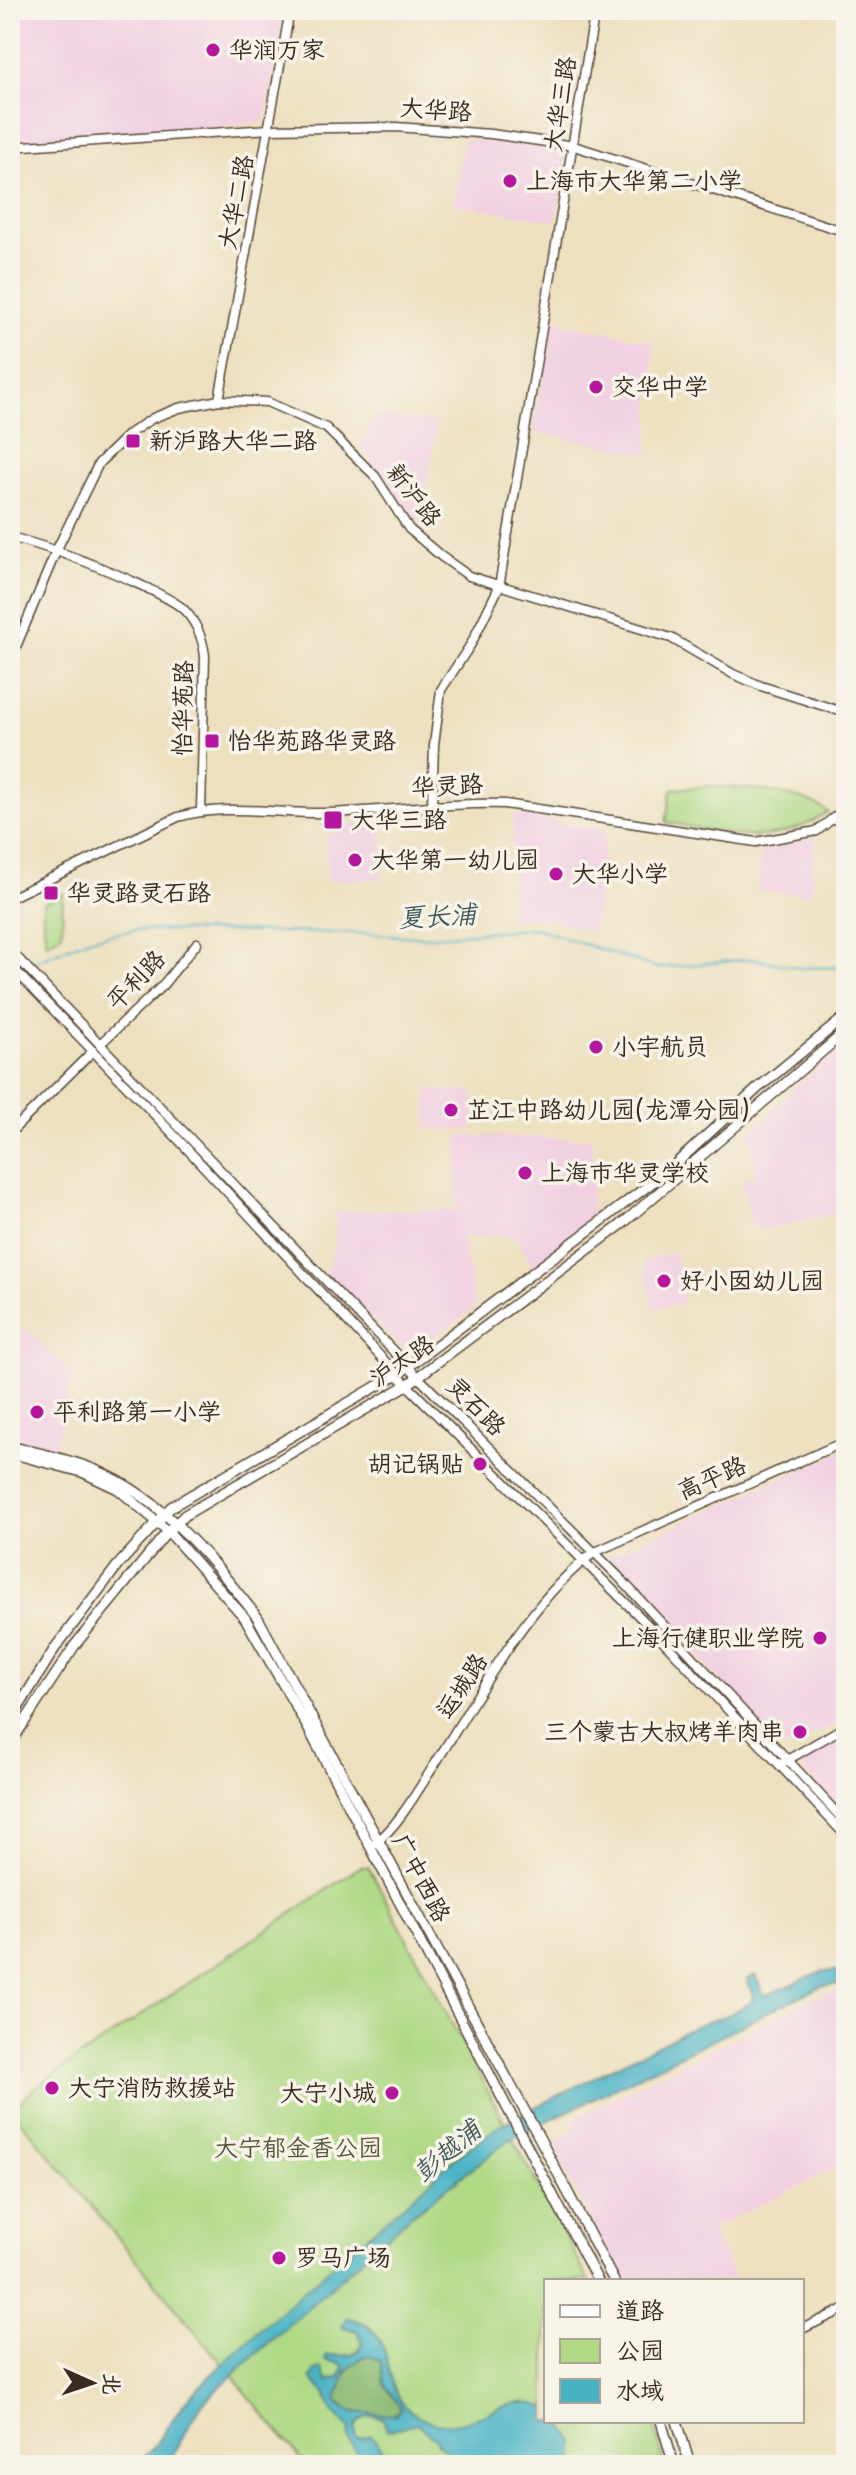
<svg xmlns="http://www.w3.org/2000/svg" width="856" height="2475" font-family="'Playpen Sans','LXGW WenKai TC',sans-serif">
<rect width="100%" height="100%" fill="#f7f3e8"/>
<filter id="ink" filterUnits="userSpaceOnUse"><feTurbulence type="fractalNoise" baseFrequency=".0125" numOctaves="2"/><feDisplacementMap in="SourceGraphic" scale="16" xChannelSelector="R" yChannelSelector="G"/><feConvolveMatrix kernelMatrix="1 2 1 2 8 2 1 2 1" color-interpolation-filters="sRGB"/></filter>
<filter id="wash" filterUnits="userSpaceOnUse"><feTurbulence type="fractalNoise" baseFrequency=".006" numOctaves="4" result="noise"/><feDisplacementMap in="SourceGraphic" scale="32" xChannelSelector="R" yChannelSelector="G"/><feGaussianBlur stdDeviation="1.8" result="paint"/><feColorMatrix in="noise" values="0 0 0 0 0 0 0 0 0 0 0 0 0 0 0 0 0 1.4 0 .05"/><feComposite in="paint" operator="in"/></filter>
<g filter="url(#wash)">
<rect width="100%" height="100%" fill="#ede0bf"/>
<g fill="#f1d0e2">
<polygon points="10,10 284,10 265,121 199,129 10,142"/>
<polygon points="464,138 563,150 567,158 556,221 453,204"/>
<polygon points="552,321 654,342 648,454 533,432"/>
<polygon points="376,416 437,422 420,523 408,513 386,479 360,447"/>
<polygon points="513,814 606,831 593,932 542,917 511,919"/>
<polygon points="382,821 382,878 327,882 327,835 339,834 338,824"/>
<polygon points="815,837 811,895 757,891 761,851"/>
<polygon points="846,1045 846,1324 835,1213 766,1229 752,1228 742,1180 757,1176 749,1133 803,1080"/>
<polygon points="428,1090 474,1091 473,1130 427,1129"/>
<polygon points="459,1135 592,1139 591,1219 533,1267 517,1237 462,1237 475,1307 410,1357 326,1272 335,1242 336,1211 456,1210"/>
<polygon points="675,1253 684,1302 653,1309 643,1260"/>
<polygon points="24,1326 73,1375 54,1451 10,1440 10,1384"/>
<polygon points="846,1450 846,1718 783,1750 607,1557"/>
<polygon points="10,1670 24,1683 10,1705"/>
<polygon points="846,1737 846,1815 800,1765 809,1755"/>
<polygon points="846,1992 846,2163 710,2229 736,2281 623,2281 554,2149 559,2138 576,2128 573,2119 823,1994"/>
</g>
<g fill="#afd985" stroke="#758252" stroke-width="2">
<path d="M711,786C748,789 797,790 828,812C771,851 729,834 666,822L672,789Z"/>
<polygon points="63,894 62,934 47,943 43,924 43,903"/>
<polygon points="368,1866 589,2281 546,2281 546,2421 653,2421 665,2465 306,2465 16,2115 16,2106 38,2085 360,1867"/>
</g>
<path fill="#8bb972" stroke="#637248" stroke-width="2" d="M370,2355L381,2361L384,2384L401,2408L392,2416C374,2411 346,2419 337,2399C341,2380 349,2359 370,2355Z"/>
<g fill="#49b3c6" stroke="#426e72" stroke-width="2" fill-rule="evenodd">
<path d="M822,1971H846V1984L821,1986L509,2140L410,2216L236,2372L202,2404L172,2456L164,2465H130C164,2449 167,2418 193,2393C268,2318 351,2251 431,2181L440,2170L500,2125L697,2025L725,2016L751,2003L753,1996L747,1979L755,1975L764,1994L767,1995Z"/>
<path d="M347,2318C406,2328 373,2393 417,2415C425,2420 443,2426 452,2424C486,2421 509,2391 546,2408V2421H560L574,2441L573,2465H463L438,2444L436,2437L431,2436L417,2423L387,2431L383,2418C367,2413 349,2421 358,2439L371,2435L385,2453L375,2464L361,2465L349,2438L350,2428L333,2412L325,2393L311,2378L315,2371L321,2368L328,2381L339,2378L344,2367L340,2363L325,2360L327,2355C343,2356 356,2359 363,2343L358,2331L342,2327ZM364,2356H370L381,2361L384,2384L401,2408L395,2415L353,2412L341,2407L337,2399L346,2371Z"/>
</g>
<g fill="none" stroke-linecap="round" stroke-linejoin="round">
<polyline stroke="#49b3c6" stroke-width="2" points="29,964 88,939 134,930 352,933 422,937 535,928 657,968 753,959 801,968 846,967"/>
</g>
</g>
<g filter="url(#ink)">
<g fill="none" stroke-linecap="round" stroke-linejoin="round">
<g stroke="#564536" stroke-width="11">
<g id="secondary">
<polyline points="10,147 270,129 396,127 491,134 574,146 846,232"/>
<polyline points="219,400 290,10"/>
<path d="M10,537C53,548 91,563 132,581C148,589 166,596 181,607C195,619 203,638 205,656L201,810"/>
<polyline points="10,661 57,549 99,463 130,433 153,418 179,408 219,400 267,402 326,428 375,476 409,529 442,557 469,576 671,638 733,674 761,686 846,713"/>
<polyline points="432,806 434,745 441,690 471,644 499,587 595,10"/>
<path d="M10,898L178,817C223,804 272,813 320,813C382,812 443,802 505,804L756,842L817,831L846,808"/>
<polyline points="10,950 418,1377 618,1576 846,1823"/>
<polyline points="10,965 176,1137 407,1385 655,1632 846,1836"/>
<polyline points="100,1044 162,986 197,943"/>
<polyline points="10,1133 93,1051"/>
<polyline points="784,1762 846,1726"/>
<path d="M374,1844C397,1828 418,1790 433,1767C479,1696 527,1601 595,1552L846,1441"/>
<polyline points="802,2329 846,2308"/>
</g>
</g>
<g stroke="#564536" stroke-width="12">
<g id="primary">
<path d="M10,1446C34,1452 59,1457 82,1465C158,1490 210,1558 258,1618L540,2139L614,2281"/>
<polyline points="10,1453 82,1472 118,1489 168,1531 245,1618 308,1728 598,2281"/>
<polyline points="10,1721 55,1648 118,1565 171,1507 401,1372 669,1170 758,1088 846,1016"/>
<polyline points="10,1744 75,1645 168,1531 185,1515 407,1385 621,1225 846,1031"/>
<polyline points="661,2421 674,2465"/>
<polyline points="677,2421 690,2465"/>
</g>
</g>
<use href="#secondary" stroke="#fff" stroke-width="8"/>
<use href="#primary" stroke="#fff" stroke-width="9"/>
</g>
</g>
<g fill="#b5179e" stroke="#f7f3e8" stroke-width="3">
<circle cx="213" cy="50" r="8"/>
<circle cx="510" cy="181" r="8"/>
<circle cx="596" cy="387" r="8"/>
<rect x="125" y="433" width="16" height="16" rx="4"/>
<rect x="204" y="733" width="16" height="16" rx="4"/>
<rect x="323" y="810" width="20" height="20" rx="4"/>
<circle cx="355" cy="860" r="8"/>
<circle cx="556" cy="874" r="8"/>
<rect x="43" y="885" width="16" height="16" rx="4"/>
<circle cx="596" cy="1047" r="8"/>
<circle cx="451" cy="1110" r="8"/>
<circle cx="525" cy="1173" r="8"/>
<circle cx="664" cy="1281" r="8"/>
<circle cx="37" cy="1412" r="8"/>
<circle cx="480" cy="1464" r="8"/>
<circle cx="820" cy="1638" r="8"/>
<circle cx="800" cy="1732" r="8"/>
<circle cx="52" cy="2088" r="8"/>
<circle cx="392" cy="2093" r="8"/>
<circle cx="279" cy="2258" r="8"/>
</g>
<g text-anchor="middle" stroke-width="7" stroke-linejoin="round" paint-order="stroke">
<g font-size="24" fill="#3b2a1e" stroke="#f7f3e8" text-anchor="start">
<text x="229" y="58">华润万家</text>
<text x="526" y="189">上海市大华第二小学</text>
<text x="612" y="395">交华中学</text>
<text x="149" y="449">新沪路大华二路</text>
<text x="228" y="749">怡华苑路华灵路</text>
<text x="351" y="828">大华三路</text>
<text x="371" y="868">大华第一幼儿园</text>
<text x="572" y="882">大华小学</text>
<text x="67" y="901">华灵路灵石路</text>
<text x="612" y="1055">小宇航员</text>
<text x="467" y="1118">芷江中路幼儿园(龙潭分园)</text>
<text x="541" y="1181">上海市华灵学校</text>
<text x="680" y="1289">好小囡幼儿园</text>
<text x="53" y="1420">平利路第一小学</text>
<text x="464" y="1472" text-anchor="end">胡记锅贴</text>
<text x="804" y="1646" text-anchor="end">上海行健职业学院</text>
<text x="784" y="1740" text-anchor="end">三个蒙古大叔烤羊肉串</text>
<text x="68" y="2096">大宁消防救援站</text>
<text x="376" y="2101" text-anchor="end">大宁小城</text>
<text x="295" y="2266">罗马广场</text>
</g>
<g font-size="24" fill="#3b2a1e" stroke="#f7f3e8">
<text transform="translate(560 104) rotate(-81)" y="8">大华三路</text>
<text transform="translate(436 110) rotate(4)" y="8">大华路</text>
<text transform="translate(236 202) rotate(-79)" y="8">大华二路</text>
<text transform="translate(414 495) rotate(52)" y="8">新沪路</text>
<text transform="translate(183 708) rotate(-89)" y="8">怡华苑路</text>
<text transform="translate(447 786) rotate(-3)" y="8">华灵路</text>
<text transform="translate(136 980) rotate(-46)" y="8">平利路</text>
<text transform="translate(402 1361) rotate(-34)" y="8">沪太路</text>
<text transform="translate(476 1406) rotate(45)" y="8">灵石路</text>
<text transform="translate(712 1478) rotate(-24)" y="8">高平路</text>
<text transform="translate(462 1686) rotate(-57)" y="8">运城路</text>
<text transform="translate(421 1878) rotate(62)" y="8">广中西路</text>
</g>
<g font-size="24" fill="#585638" stroke="#f7f3e8">
<text x="298" y="2156">大宁郁金香公园</text>
</g>
<g font-size="26" font-style="italic" fill="#405a59" stroke="#f7f3e8">
<text transform="translate(437 916) rotate(-3)" y="9">夏长浦</text>
<text transform="translate(447 2151) rotate(-40)" y="9">彭越浦</text>
</g>
</g>
<rect width="856" height="2475" fill="none" stroke="#f7f3e8" stroke-width="40"/>
<rect x="544" y="2279" width="260" height="144" fill="#f7f3e8" stroke="#aca397" stroke-width="2"/>
<rect x="560" y="2305" width="40" height="12" fill="#ffffff" stroke="#aca397" stroke-width="2"/>
<text x="616" y="2319" font-size="24" fill="#3b2a1e">道路</text>
<rect x="560" y="2339" width="40" height="24" fill="#afd985" stroke="#aca397" stroke-width="2"/>
<text x="616" y="2359" font-size="24" fill="#3b2a1e">公园</text>
<rect x="560" y="2379" width="40" height="24" fill="#49b3c6" stroke="#aca397" stroke-width="2"/>
<text x="616" y="2399" font-size="24" fill="#3b2a1e">水域</text>
<g transform="translate(92 2383) rotate(93)" stroke="#f7f3e8" stroke-width="6" paint-order="stroke">
<path d="M0-6L14 30L0 20L-14 30Z" fill="#3b2a1e"/>
<text y="-12" font-size="22" font-weight="bold" text-anchor="middle" fill="#3b2a1e">北</text>
</g>
</svg>
